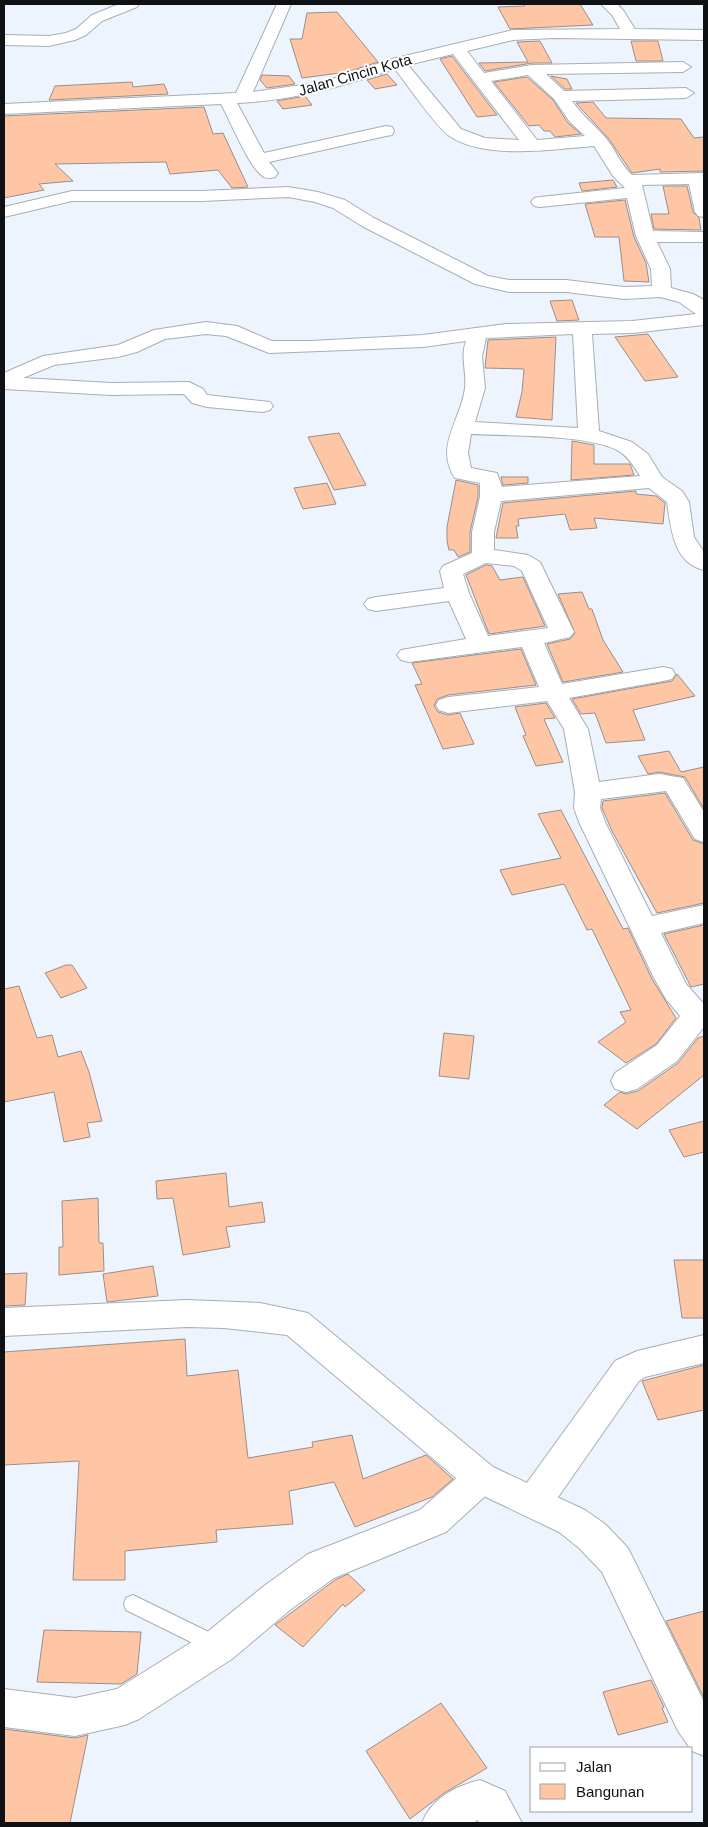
<svg xmlns="http://www.w3.org/2000/svg" width="708" height="1827" font-family="Arial,sans-serif">
<rect width="100%" height="100%" fill="#edf4fd"/>
<g fill="#fec6a5" stroke="#998f89">
<polygon points="523,4 580,4 593,25 510,29 498,7 525,6"/>
<polygon points="337,12 378,62 347,72 302,78 290,39 302,39 307,13"/>
<polygon points="540,41 552,63 532,63 485,71 479,63 528,62 517,42"/>
<polygon points="631,41 658,41 663,61 636,61"/>
<polygon points="452,56 497,115 477,117 440,59"/>
<polygon points="387,74 397,85 375,89 367,80"/>
<polygon points="262,75 289,76 295,84 267,88 260,80"/>
<polygon points="551,76 567,79 572,89 565,89"/>
<polygon points="527,77 553,100 568,123 581,134 555,137 550,131 544,131 539,125 529,126 494,82"/>
<polygon points="132,82 133,87 164,84 168,94 49,100 55,86"/>
<polygon points="305,96 312,105 283,109 277,101"/>
<polygon points="593,102 606,118 681,119 694,138 704,137 704,171 660,172 660,169 632,173 609,139 576,103"/>
<polygon points="204,107 213,134 223,133 248,187 232,188 218,170 170,174 166,162 55,164 73,181 39,184 44,190 4,198 4,116"/>
<polygon points="613,180 617,187 582,191 579,183"/>
<polygon points="663,186 687,186 693,212 699,218 701,230 654,229 651,214 669,214"/>
<polygon points="625,200 634,237 646,263 649,282 624,281 619,237 595,237 585,204"/>
<polygon points="572,300 579,320 557,321 550,301"/>
<polygon points="648,334 678,377 645,381 615,337"/>
<polygon points="556,337 552,420 516,417 522,392 524,369 485,368 488,340"/>
<polygon points="339,433 366,485 334,490 308,437"/>
<polygon points="572,441 594,445 594,464 630,464 634,475 571,480"/>
<polygon points="501,477 528,477 528,483 503,485"/>
<polygon points="456,480 478,485 478,497 470,532 470,552 458,557 454,550 449,550 447,541 447,527"/>
<polygon points="327,483 336,504 303,509 294,488"/>
<polygon points="636,491 636,494 656,496 665,503 663,524 594,518 597,528 570,530 565,514 518,519 519,526 516,526 518,538 496,538 503,503"/>
<polygon points="486,565 492,566 500,580 523,577 545,626 489,634 466,575"/>
<polygon points="582,592 589,609 592,609 603,640 623,672 563,682 547,644 570,639 575,633 558,594"/>
<polygon points="521,649 536,685 448,695 437,699 434,706 438,712 448,715 460,713 474,744 443,749 415,685 422,684 412,663"/>
<polygon points="677,674 695,696 633,710 645,740 606,743 595,713 581,714 572,699 672,681"/>
<polygon points="546,703 555,718 544,719 563,762 536,766 523,736 526,735 515,707"/>
<polygon points="669,751 681,772 704,767 704,809 685,777 659,772 648,774 638,756"/>
<polygon points="665,793 693,840 704,844 704,903 657,913 612,831 602,808 603,801"/>
<polygon points="561,810 623,929 628,928 652,979 676,1018 656,1044 626,1063 598,1042 626,1022 620,1012 631,1010 592,929 587,930 564,884 512,895 500,870 561,858 538,814"/>
<polygon points="704,925 704,984 691,987 664,934"/>
<polygon points="66,965 72,965 87,988 61,998 45,973"/>
<polygon points="19,986 37,1038 52,1035 58,1057 81,1051 89,1072 102,1121 87,1123 90,1137 64,1142 54,1092 4,1102 4,989"/>
<polygon points="444,1033 474,1036 469,1079 439,1076"/>
<polygon points="704,1036 704,1075 637,1129 604,1105 620,1092 626,1094 638,1091 678,1063 698,1038"/>
<polygon points="704,1121 704,1152 684,1157 669,1130"/>
<polygon points="226,1173 229,1207 262,1202 265,1222 226,1227 230,1247 183,1255 173,1198 157,1199 156,1181"/>
<polygon points="98,1198 99,1243 103,1243 104,1271 59,1275 59,1247 63,1247 62,1201"/>
<polygon points="674,1260 704,1260 704,1318 682,1318"/>
<polygon points="153,1266 158,1296 107,1302 103,1274"/>
<polygon points="27,1273 25,1305 4,1306 4,1274"/>
<polygon points="185,1339 187,1376 238,1370 248,1458 313,1447 312,1442 352,1435 363,1479 426,1455 453,1479 432,1497 355,1527 334,1482 289,1491 293,1524 216,1530 217,1542 125,1551 125,1580 73,1580 79,1461 4,1465 4,1352"/>
<polygon points="704,1365 704,1410 658,1420 642,1381"/>
<polygon points="348,1574 365,1590 345,1607 343,1604 303,1647 275,1625 335,1580"/>
<polygon points="704,1611 704,1695 703,1696 666,1621"/>
<polygon points="44,1630 141,1632 137,1674 121,1684 37,1682"/>
<polygon points="651,1680 664,1707 662,1708 668,1722 618,1735 603,1692"/>
<polygon points="441,1703 487,1768 444,1793 410,1819 366,1751"/>
<polygon points="4,1729 75,1738 88,1735 70,1823 4,1823"/>
</g>
<g fill="none" stroke-linecap="round" stroke-linejoin="round">
<g stroke="#a7aeb6" stroke-width="2">
<polygon id="lane" points="133,1595 223,1639 225,1645 223,1651 216,1654 209,1651 126,1610 124,1604 126,1598"/>
</g>
<g stroke="#a7aeb6" stroke-width="2">
<g id="street">
<polygon points="119,4 139,4 137,7 102,21 86,35 75,40 49,46 4,45 4,35 49,36 66,33 76,29 92,15"/>
<path d="M277,4H291L253,92L323,82L392,59L513,30L620,29L612,15L601,4H617L623,10L635,29L704,30V40L554,38L513,40L467,51L484,73L532,65L683,62L691,67L683,72L546,74L564,91L686,88L694,93L686,98L572,101C581,114 593,124 604,136C615,148 620,164 632,175L704,173V217L698,216L695,212L689,184L642,185L653,231L704,232V242H657L670,269L671,288L693,294L704,300V325L632,333L592,334L599,431L632,442L648,454L662,477L682,491L689,502L694,537L704,552V570C673,563 671,528 667,502L649,488L501,501L494,532V550L528,555L540,562L574,632L570,637L544,643L562,684L663,667L672,669L675,674L672,679L663,681L569,698L588,729L599,782L659,774L683,778L704,812V842L695,839L666,791L601,799L600,808L605,822L652,916L704,905V923L661,933L686,984L704,1004V1027L677,1061L637,1089L626,1092L615,1089L611,1081L615,1073L657,1045L680,1016L666,999L654,978L579,822L574,808L575,792L564,729L547,701L448,713L439,710L436,705L439,700L448,697L539,687L522,647L409,662L401,660L397,655L401,650L466,639L449,601L376,611L368,609L364,604L368,599L376,597L444,588L440,571L443,566L472,553V532L480,497V483L455,478C434,447 461,420 465,388C467,372 460,357 466,341L423,347L269,353L226,336L206,334L165,339L137,352L118,357L54,365L23,378L111,383L189,382L203,389L207,395L270,402L273,406L270,410L263,412L207,407L192,403L184,394L111,395L4,389V373L43,356L118,345L154,330L206,322L237,326L272,341H311L423,335L506,324L632,321L696,314L679,302L660,297L624,299L566,292H509L475,284L362,226L333,208L315,202L288,197L202,201H72L4,217V207L72,191H202L288,187L318,192L345,200L374,218L488,276L509,280H566L624,287L652,286L651,269L636,236L627,198L540,207L534,206L531,202L534,198L540,197L625,188L613,176L594,146C554,149 486,160 451,137C438,130 406,83 395,69C343,86 292,101 237,103L264,153L386,126L392,127L394,131L392,135L386,136L269,162L278,173L275,177C271,178 267,179 264,177C250,170 230,120 221,104L4,114V104L236,93ZM453,54L519,140L485,138L461,129L408,65ZM528,75L554,99L570,122L585,136L537,140L491,81ZM573,334L578,428L475,422L485,388L482,357L486,338ZM471,434C509,436 585,434 617,450C627,455 634,466 640,476L502,487L497,473L471,468L468,453ZM486,563L514,566L522,571L548,628L488,636L469,593L463,574Z"/>
<polygon points="704,1335 704,1363 645,1377 639,1381 547,1513 534,1518 521,1513 516,1502 521,1491 615,1361 637,1351"/>
<polygon points="481,1462 493,1467 499,1478 493,1489 446,1532 334,1578 290,1610 232,1659 139,1719 125,1725 75,1736 4,1727 4,1689 75,1698 117,1689 206,1633 264,1586 308,1554 420,1510 469,1467"/>
<path d="M480,1780L505,1791L522,1823H479L478,1820L473,1823H422C431,1799 455,1786 480,1780Z"/>
</g>
</g>
<g stroke="#a7aeb6" stroke-width="2">
<polygon id="secondary" points="187,1300 260,1303 308,1313 493,1467 585,1510 605,1524 628,1548 704,1702 704,1756 692,1751 678,1731 602,1572 579,1548 559,1532 469,1489 287,1335 224,1328 187,1327 4,1336 4,1308"/>
</g>
<use href="#lane" fill="#fff" fill-rule="evenodd"/>
<use href="#street" fill="#fff" fill-rule="evenodd"/>
<use href="#secondary" fill="#fff" fill-rule="evenodd"/>
</g>
<g text-anchor="middle" stroke-width="4" stroke-linejoin="round" paint-order="stroke">
<g font-size="15" fill="#0f1114" stroke="#fff">
<text transform="translate(355 75) rotate(-16)" y="5">Jalan Cincin Kota</text>
</g>
</g>
<rect width="708" height="1827" fill="none" stroke="#0f1114" stroke-width="10"/>
<rect x="530" y="1747" width="162" height="65" fill="#ffffff" stroke="#9fa0a1"/>
<rect x="540" y="1763" width="25" height="8" fill="#ffffff" stroke="#9fa0a1"/>
<text x="576" y="1772" font-size="15" fill="#0f1114">Jalan</text>
<rect x="540" y="1784" width="25" height="15" fill="#fec6a5" stroke="#9fa0a1"/>
<text x="576" y="1797" font-size="15" fill="#0f1114">Bangunan</text>
</svg>
